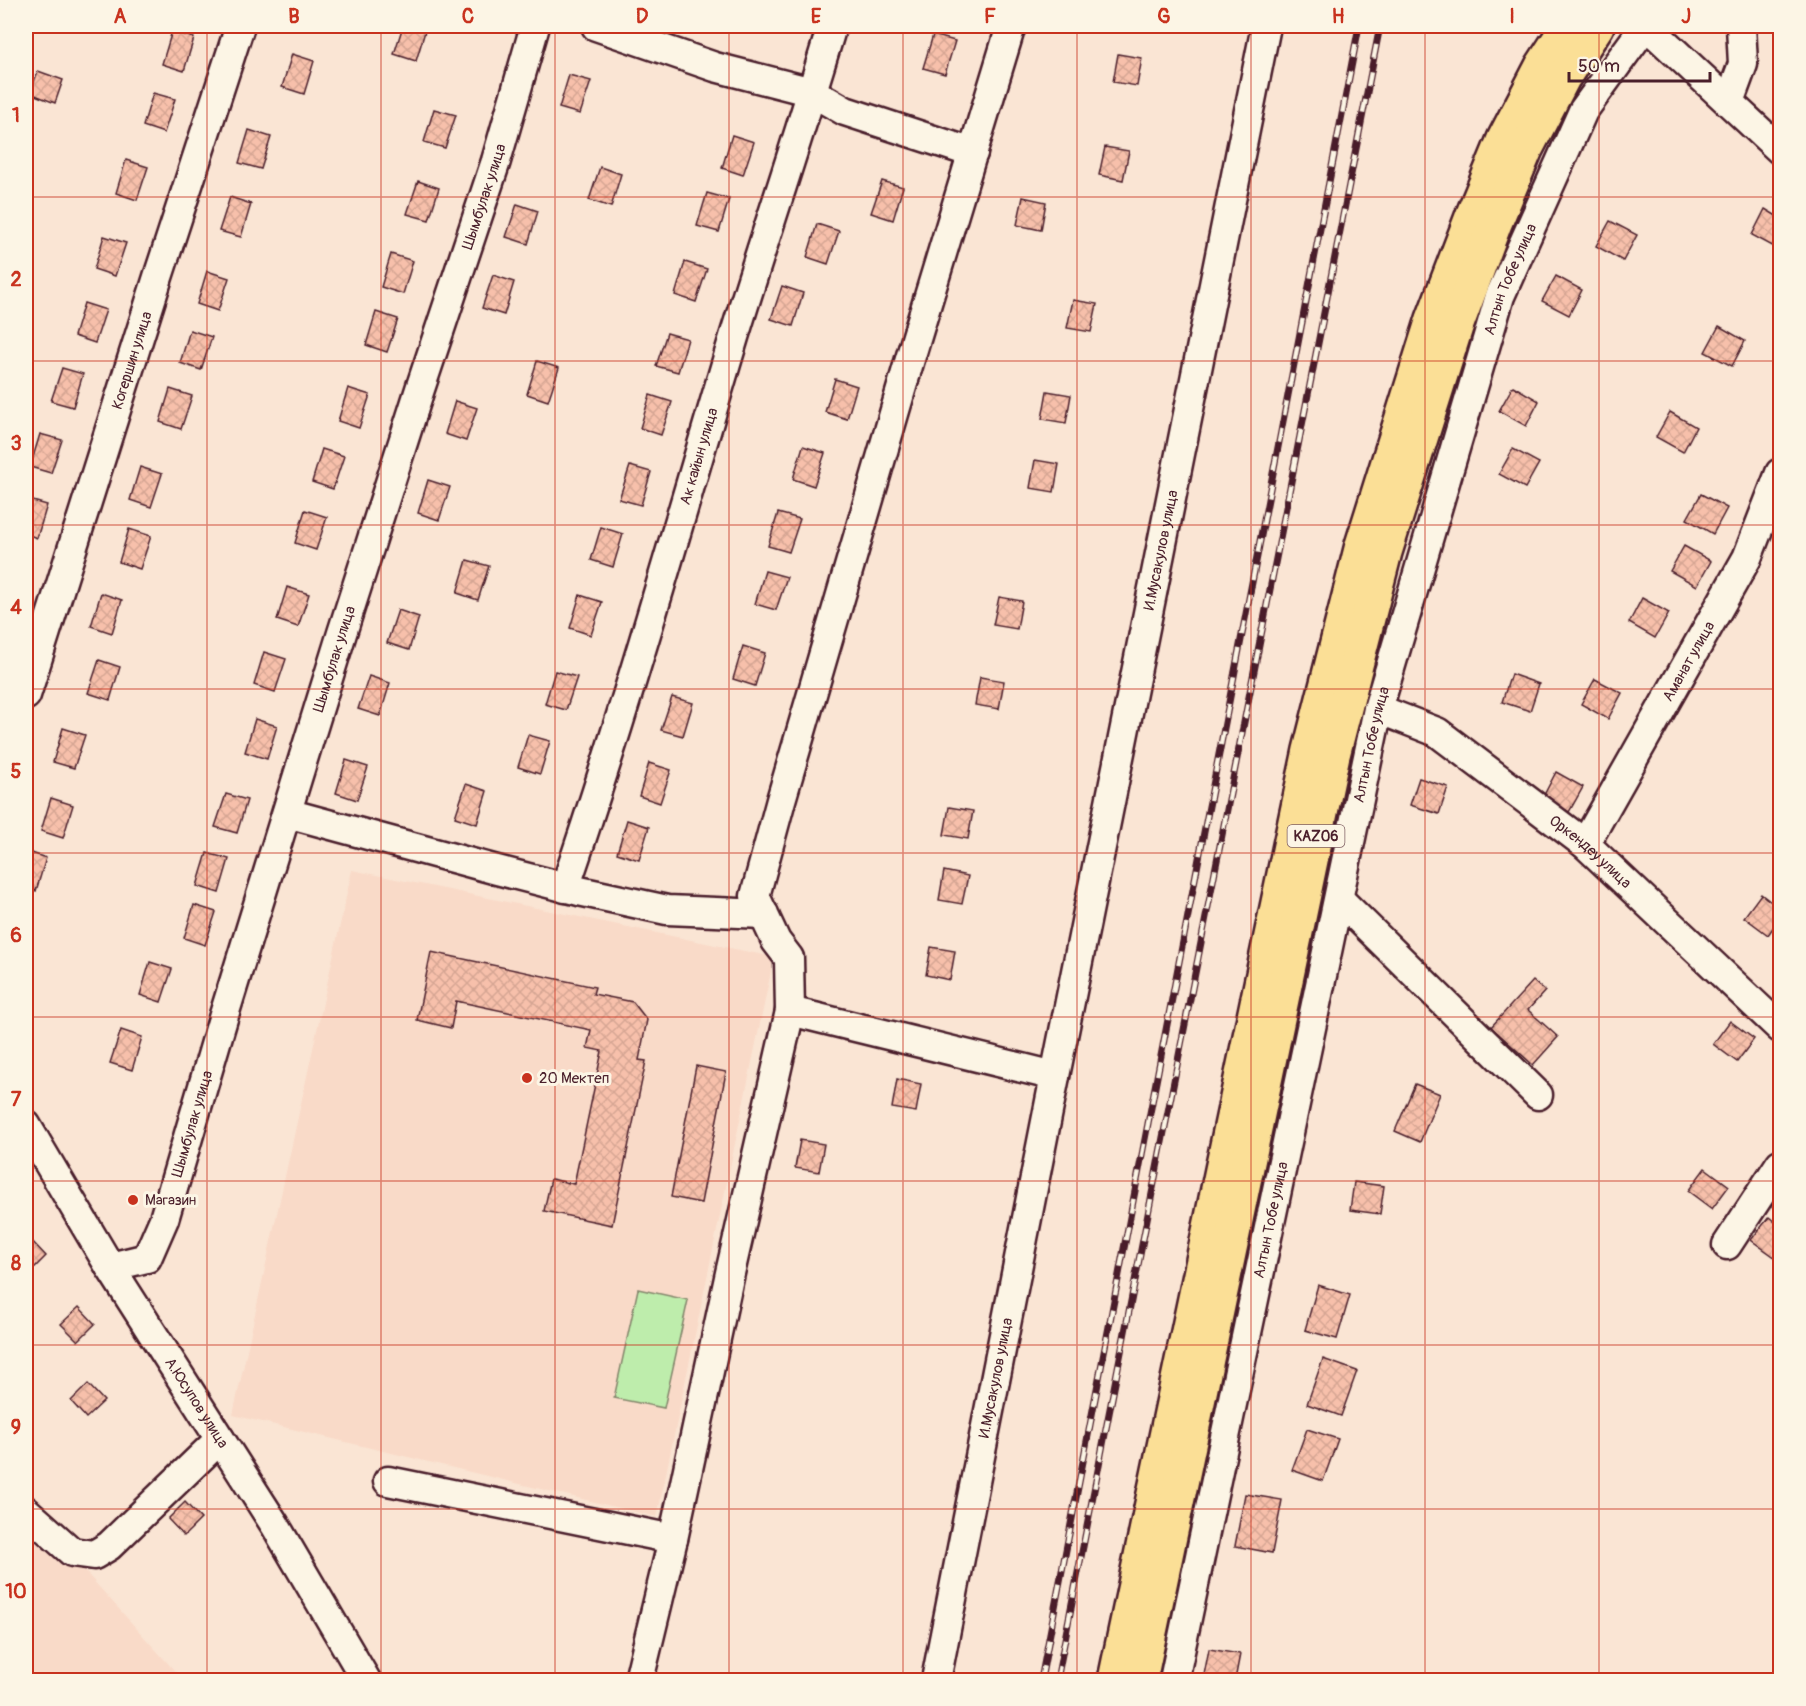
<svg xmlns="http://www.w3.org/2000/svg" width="1806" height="1706" font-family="Pangolin,sans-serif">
<defs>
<pattern id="building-cross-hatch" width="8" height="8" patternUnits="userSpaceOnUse" patternTransform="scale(1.5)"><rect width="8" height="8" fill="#f7c0ab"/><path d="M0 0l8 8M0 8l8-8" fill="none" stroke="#d5a593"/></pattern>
</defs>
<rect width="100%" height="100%" fill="#fae5d4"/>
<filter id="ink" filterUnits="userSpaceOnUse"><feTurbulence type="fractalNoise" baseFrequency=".0167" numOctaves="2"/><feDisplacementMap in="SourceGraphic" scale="12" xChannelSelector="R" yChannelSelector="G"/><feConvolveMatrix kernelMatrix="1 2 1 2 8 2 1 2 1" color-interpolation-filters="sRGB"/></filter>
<g filter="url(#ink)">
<g fill="#f9dac8">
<polygon points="352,870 774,957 657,1517 233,1415"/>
<polygon points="26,1506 183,1680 26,1680"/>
</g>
<polygon fill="#beedac" stroke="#84866c" stroke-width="1.5" points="638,1289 688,1300 664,1408 614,1398"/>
<g fill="url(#building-cross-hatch)" stroke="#4a1f2b" stroke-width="1.5">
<polygon points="403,26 418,26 426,28 416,61 394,54"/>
<polygon points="172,31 194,38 184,71 162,64"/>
<polygon points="933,35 955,41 945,74 923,68"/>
<polygon points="292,54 314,61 304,94 282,87"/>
<polygon points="1118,54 1142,58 1137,86 1113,82"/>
<polygon points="38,71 63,80 55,103 30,93"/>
<polygon points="569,75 591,81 580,114 559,108"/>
<polygon points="153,93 175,99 164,133 143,126"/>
<polygon points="434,109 456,115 445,148 424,142"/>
<polygon points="249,130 271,137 261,169 239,163"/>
<polygon points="732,135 754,142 743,175 722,168"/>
<polygon points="1105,147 1129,151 1123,180 1099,175"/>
<polygon points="126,160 148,167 137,200 116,193"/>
<polygon points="600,167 621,174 611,207 589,200"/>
<polygon points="418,181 439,188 429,220 407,214"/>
<polygon points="882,181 903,187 893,220 871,213"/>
<polygon points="707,193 729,199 719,232 697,226"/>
<polygon points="230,197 251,204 241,237 219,231"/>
<polygon points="1023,197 1046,202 1041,230 1017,225"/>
<polygon points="517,204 538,211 528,244 506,237"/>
<polygon points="1765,209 1780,218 1780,245 1778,249 1752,235"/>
<polygon points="1610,221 1637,235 1623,261 1596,246"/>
<polygon points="817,224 839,231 828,264 807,257"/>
<polygon points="104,236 126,243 115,276 94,269"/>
<polygon points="391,254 413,261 403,294 381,287"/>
<polygon points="685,262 707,269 696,302 675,295"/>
<polygon points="207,271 229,278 218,311 197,304"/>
<polygon points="493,275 514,282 504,315 482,308"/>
<polygon points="1556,276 1582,290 1569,315 1542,301"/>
<polygon points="782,286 803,293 793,326 771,319"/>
<polygon points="1073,300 1097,304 1091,332 1067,328"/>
<polygon points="84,303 106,310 95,343 74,336"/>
<polygon points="376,312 398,319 387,352 366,345"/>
<polygon points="1719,326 1745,341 1732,366 1705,352"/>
<polygon points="190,330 212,337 201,370 180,363"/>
<polygon points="667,333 688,339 678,372 656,366"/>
<polygon points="537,361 559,368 548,401 527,394"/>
<polygon points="62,368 83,374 73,407 51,401"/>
<polygon points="835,379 857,386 847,419 825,412"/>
<polygon points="1513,386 1539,401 1526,426 1499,411"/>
<polygon points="348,388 370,395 359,428 338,421"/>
<polygon points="170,389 192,396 181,429 160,422"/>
<polygon points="1047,391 1071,395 1066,423 1042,419"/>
<polygon points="650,395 672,402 661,435 640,428"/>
<polygon points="455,401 477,408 466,441 445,434"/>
<polygon points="1670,412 1696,427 1683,452 1656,437"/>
<polygon points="40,434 62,440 51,473 30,467"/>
<polygon points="803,446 825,453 814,486 793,479"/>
<polygon points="322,449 344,456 333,489 312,482"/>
<polygon points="1513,449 1539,463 1525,488 1499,474"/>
<polygon points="1035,460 1059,464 1054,492 1030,488"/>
<polygon points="630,466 651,472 641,505 619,499"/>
<polygon points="140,467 162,474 151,507 130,500"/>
<polygon points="428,480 450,487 439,520 418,513"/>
<polygon points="1701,494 1727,508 1713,534 1687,519"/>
<polygon points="26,499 47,505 37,538 26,534"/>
<polygon points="305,510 327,517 316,550 295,543"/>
<polygon points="778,513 800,519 789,552 768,546"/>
<polygon points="601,527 623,534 613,567 591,560"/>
<polygon points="129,529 151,536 140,569 119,562"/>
<polygon points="1684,546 1711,561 1697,586 1670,571"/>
<polygon points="467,560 489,566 478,600 457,593"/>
<polygon points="765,571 787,577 776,610 755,604"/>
<polygon points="26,573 31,575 26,593"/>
<polygon points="287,587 309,594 298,627 277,620"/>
<polygon points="101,593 122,600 112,633 91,626"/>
<polygon points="580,595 602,602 591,635 570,628"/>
<polygon points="999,597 1022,601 1017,629 993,625"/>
<polygon points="1642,598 1669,613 1655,638 1629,623"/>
<polygon points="398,610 419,617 409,650 387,643"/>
<polygon points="743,646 765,653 755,686 733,679"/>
<polygon points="264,652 286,659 275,692 254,685"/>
<polygon points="99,660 120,667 110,700 88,693"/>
<polygon points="555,671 577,677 566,710 545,704"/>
<polygon points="1511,674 1539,684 1530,711 1502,702"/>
<polygon points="369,676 390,683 380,716 358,709"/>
<polygon points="980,677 1004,681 999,709 975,705"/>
<polygon points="1595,679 1622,693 1608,719 1581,704"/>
<polygon points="672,697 693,703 683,736 661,730"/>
<polygon points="255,719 277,726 267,759 245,752"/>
<polygon points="63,728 85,735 74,768 53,762"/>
<polygon points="528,735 550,741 540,774 518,767"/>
<polygon points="346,760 368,767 357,800 336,793"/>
<polygon points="649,763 671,770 660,803 639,796"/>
<polygon points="1556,772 1583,787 1569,812 1543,797"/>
<polygon points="1419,778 1448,787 1439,814 1410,805"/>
<polygon points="466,784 487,791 477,824 455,817"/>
<polygon points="226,794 247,800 237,833 215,827"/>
<polygon points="51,798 73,805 63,838 41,831"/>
<polygon points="949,807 973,811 968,839 944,835"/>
<polygon points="627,820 649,827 639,860 617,853"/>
<polygon points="26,851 46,858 36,891 26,888"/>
<polygon points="207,853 229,859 219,893 197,886"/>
<polygon points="944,871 968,876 962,904 939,900"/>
<polygon points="1761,894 1780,909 1780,918 1768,935 1744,917"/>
<polygon points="194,905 216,912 205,945 184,938"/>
<polygon points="931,947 955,951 950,980 926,975"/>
<polygon points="431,952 595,987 593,994 633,1002 647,1020 639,1060 646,1061 612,1225 544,1211 551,1179 574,1184 602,1051 587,1048 591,1030 456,1001 451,1028 417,1020"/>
<polygon points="150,962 172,969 161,1002 140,995"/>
<polygon points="1533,981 1545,991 1528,1010 1558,1037 1533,1065 1491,1027"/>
<polygon points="1730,1021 1754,1039 1737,1062 1713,1044"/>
<polygon points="121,1030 142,1037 132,1070 110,1063"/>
<polygon points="696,1066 726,1072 701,1203 671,1197"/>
<polygon points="897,1079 921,1084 916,1112 892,1108"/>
<polygon points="1415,1084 1440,1094 1420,1142 1395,1131"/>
<polygon points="800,1140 824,1144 819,1172 795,1168"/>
<polygon points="1705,1168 1729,1186 1712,1209 1688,1191"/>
<polygon points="1354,1182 1384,1186 1380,1214 1350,1210"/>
<polygon points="1769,1217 1780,1226 1780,1252 1776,1258 1751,1240"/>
<polygon points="30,1239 46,1256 29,1273 26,1269 26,1243"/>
<polygon points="1318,1285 1350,1295 1337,1339 1305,1330"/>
<polygon points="79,1307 95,1324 78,1341 61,1324"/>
<polygon points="1323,1359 1357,1371 1341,1416 1307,1404"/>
<polygon points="88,1384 104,1401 86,1418 71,1401"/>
<polygon points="1307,1429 1338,1439 1323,1481 1292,1470"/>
<polygon points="1245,1494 1282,1500 1272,1553 1235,1546"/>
<polygon points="185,1502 201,1519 184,1536 168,1519"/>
<polygon points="1209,1649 1240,1654 1235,1680 1203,1680"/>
</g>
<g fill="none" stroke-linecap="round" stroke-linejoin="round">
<g stroke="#4a1f2b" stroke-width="33">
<g id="minor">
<polyline points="596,26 715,67 812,92 845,111 973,153"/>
<polyline points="1647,26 1780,150"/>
<polyline points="1729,102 1743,64 1741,26"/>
<path id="s1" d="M26,695L158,277L240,26"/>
<path id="s2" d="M1378,709L1437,732L1585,844L1780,1028"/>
<polyline points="287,813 497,870 579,891 667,910 764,914"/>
<path id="s3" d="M1585,844L1747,558L1780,473"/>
<path id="s4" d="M565,888C627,706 679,521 734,337C766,233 801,130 832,26"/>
<polyline points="1339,899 1538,1095"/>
<polyline points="790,1011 1055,1076"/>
<path id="s5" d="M26,1125L110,1267L275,1525L366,1680"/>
<polyline points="1727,1245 1780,1164"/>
<path id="s6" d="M110,1267L147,1258L164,1219L224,1015L342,633L420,389L496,161L535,26"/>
<polyline points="388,1481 673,1539"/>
<polyline points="26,1511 72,1552 94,1555 109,1546 220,1439"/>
<polyline points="639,1680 673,1539 730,1273 790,1011 789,958 776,941 755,896 781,800 910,359 1011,26"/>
<path id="s7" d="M936,1680L1055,1076L1266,26"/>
<path id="s8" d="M1174,1680L1378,709L1500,296L1583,111L1645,26"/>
</g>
</g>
<g stroke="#4a1f2b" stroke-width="38">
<g id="highway">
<polyline points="1115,1680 1310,750 1362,545 1433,319 1473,214 1504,139 1542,66 1568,26"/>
<polyline points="1140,1680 1333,755 1385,552 1456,327 1495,223 1526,149 1563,78 1597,26"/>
</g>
</g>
<use href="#minor" stroke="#fcf5e5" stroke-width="28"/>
<use href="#highway" stroke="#fbdf96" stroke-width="33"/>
<g stroke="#4a1f2b" stroke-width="7">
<g id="rail">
<polyline points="1041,1680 1359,26"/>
<polyline points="1057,1680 1380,26"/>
</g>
</g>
<use href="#rail" stroke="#fcf5e5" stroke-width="4.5" stroke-dasharray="14" stroke-linecap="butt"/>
</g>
</g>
<path fill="none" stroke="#c8321e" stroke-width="1.5" stroke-opacity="0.55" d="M207,26V1680M381,26V1680M555,26V1680M729,26V1680M903,26V1680M1077,26V1680M1251,26V1680M1425,26V1680M1599,26V1680M26,197H1780M26,361H1780M26,525H1780M26,689H1780M26,853H1780M26,1017H1780M26,1181H1780M26,1345H1780M26,1509H1780"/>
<g fill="#c8321e" stroke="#fcf5e5" stroke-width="2">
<circle cx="527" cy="1078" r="6"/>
<circle cx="133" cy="1200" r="6"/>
</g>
<g text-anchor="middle" stroke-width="6" stroke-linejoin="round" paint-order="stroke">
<rect fill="#fcf5e5" stroke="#7f5f63" stroke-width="1.5" x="1287.5" y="825" width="57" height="22" rx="4.5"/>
<g font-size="14" font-weight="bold" fill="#4a1f2b">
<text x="1316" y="841">KАZ06</text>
</g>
<g font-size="15" fill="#4a1f2b" stroke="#fcf5e5">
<text dy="5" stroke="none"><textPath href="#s6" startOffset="1152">Шымбулак улица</textPath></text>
<text dy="5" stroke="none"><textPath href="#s8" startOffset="1442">Алтын Тобе улица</textPath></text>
<text dy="5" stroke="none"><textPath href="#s1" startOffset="351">Когершин улица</textPath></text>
<text dy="5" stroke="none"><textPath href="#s4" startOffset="452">Ак кайын улица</textPath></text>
<text dy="5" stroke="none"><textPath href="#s7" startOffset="1152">И.Мусакулов улица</textPath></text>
<text dy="5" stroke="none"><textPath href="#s6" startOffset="666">Шымбулак улица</textPath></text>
<text dy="5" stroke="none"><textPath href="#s3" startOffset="210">Аманат улица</textPath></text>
<text dy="5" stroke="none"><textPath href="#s8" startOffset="956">Алтын Тобе улица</textPath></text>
<text dy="5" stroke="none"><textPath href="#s2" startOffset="258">Оркендеу улица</textPath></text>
<text dy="5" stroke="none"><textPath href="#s6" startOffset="180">Шымбулак улица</textPath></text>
<text dy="5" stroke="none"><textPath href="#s8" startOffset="470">Алтын Тобе улица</textPath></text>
<text dy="5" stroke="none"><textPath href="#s7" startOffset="308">И.Мусакулов улица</textPath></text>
<text dy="5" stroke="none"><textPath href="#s5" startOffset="326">А.Юсупов улица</textPath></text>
</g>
<g font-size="15" fill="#4a1f2b" stroke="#fcf5e5" text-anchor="start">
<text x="539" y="1083">20 Мектеп</text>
<text x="145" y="1205">Магазин</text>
</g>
</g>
<rect width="1806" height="1706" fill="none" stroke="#fcf5e5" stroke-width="66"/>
<path d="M1569 72v9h141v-9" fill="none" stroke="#4a1f2b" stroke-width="3"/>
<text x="1578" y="72" font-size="18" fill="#4a1f2b" stroke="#fcf5e5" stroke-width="4.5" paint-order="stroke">50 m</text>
<rect x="33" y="33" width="1740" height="1640" fill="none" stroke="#c8321e" stroke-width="2"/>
<g font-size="20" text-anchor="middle" font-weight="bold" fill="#c8321e">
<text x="120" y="23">A</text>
<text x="294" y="23">B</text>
<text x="468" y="23">C</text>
<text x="642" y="23">D</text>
<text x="816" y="23">E</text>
<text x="990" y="23">F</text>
<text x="1164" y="23">G</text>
<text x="1338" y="23">H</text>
<text x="1512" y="23">I</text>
<text x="1686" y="23">J</text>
<text x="16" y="122">1</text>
<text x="16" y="286">2</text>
<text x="16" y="450">3</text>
<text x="16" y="614">4</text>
<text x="16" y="778">5</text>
<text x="16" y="942">6</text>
<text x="16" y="1106">7</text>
<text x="16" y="1270">8</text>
<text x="16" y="1434">9</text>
<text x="16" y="1598">10</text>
</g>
</svg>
